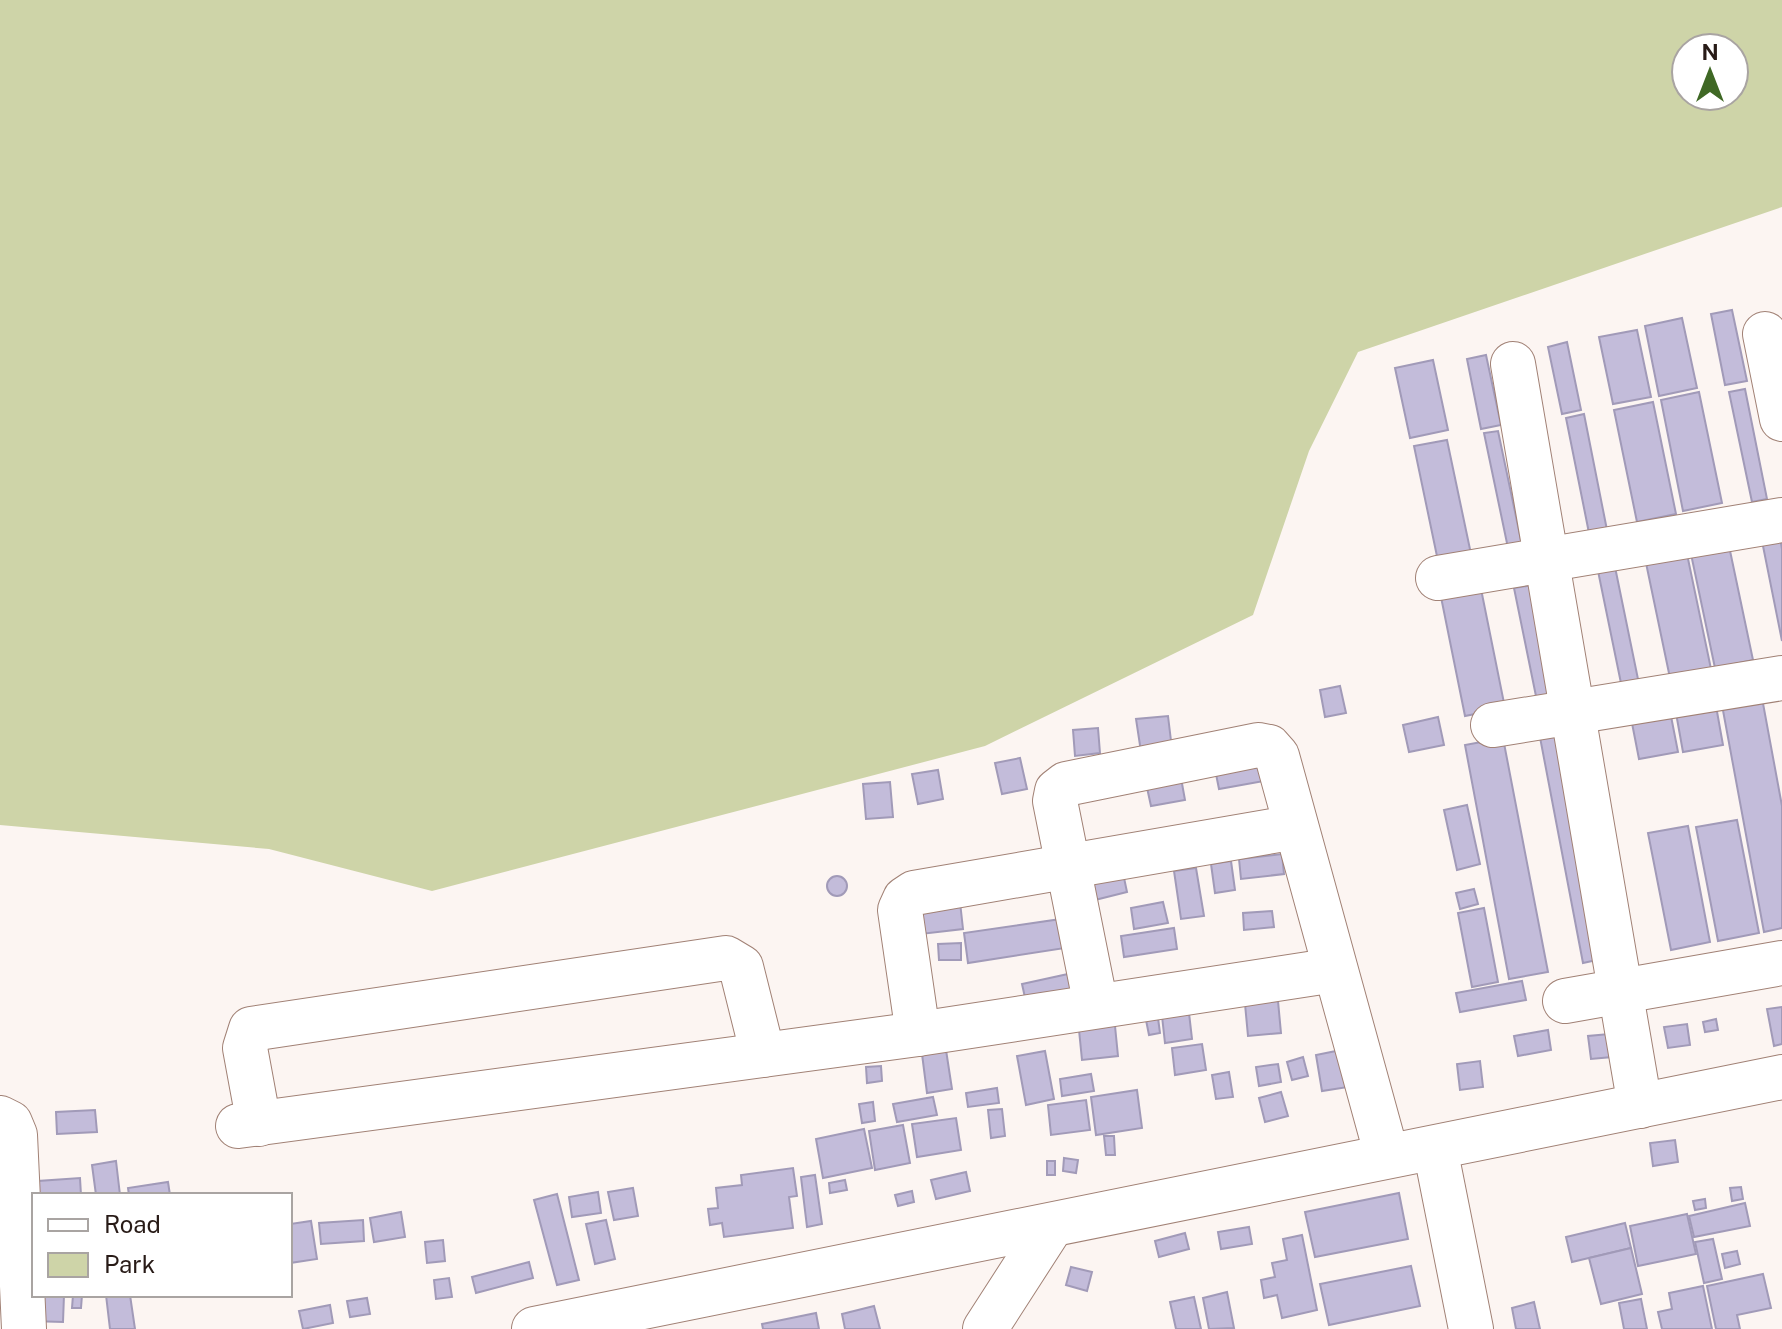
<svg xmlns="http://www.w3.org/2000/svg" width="1782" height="1329" font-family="'Public Sans',sans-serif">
<rect width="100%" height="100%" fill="#fcf5f2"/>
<path fill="#ced4a8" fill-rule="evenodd" d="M0,0H1782V207L1358,352L1309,451L1253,615L985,746L432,891L269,849L0,825ZM1686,48H1734V96H1686Z"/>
<g fill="#c3bcda" stroke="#a19ab8" stroke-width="2">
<polygon points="1732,310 1747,381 1725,385 1711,314"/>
<polygon points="1682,318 1697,388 1659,396 1645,326"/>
<polygon points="1637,330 1651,397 1613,404 1599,337"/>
<polygon points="1567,342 1581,410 1562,414 1548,347"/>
<polygon points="1486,355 1501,425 1481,429 1467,359"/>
<polygon points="1433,360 1448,430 1410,438 1395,368"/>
<polygon points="1745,389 1767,499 1752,502 1729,392"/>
<polygon points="1699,392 1722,503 1683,511 1661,400"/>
<polygon points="1653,402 1676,514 1637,522 1614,410"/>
<polygon points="1584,414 1607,530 1589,533 1566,418"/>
<polygon points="1498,431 1522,545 1508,548 1484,433"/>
<polygon points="1447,440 1471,554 1438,561 1414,446"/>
<polygon points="1780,537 1782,549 1782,641 1762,541"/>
<polygon points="1729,546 1753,660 1715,668 1691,554"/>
<polygon points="1687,554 1711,669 1670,678 1646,563"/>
<polygon points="1615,567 1639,684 1622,688 1598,571"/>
<polygon points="1533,585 1556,698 1537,701 1514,588"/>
<polygon points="1481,589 1505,708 1465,716 1441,597"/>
<polygon points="1340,686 1346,713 1325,717 1320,690"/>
<polygon points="1762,698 1782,806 1782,928 1764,932 1722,705"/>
<polygon points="1716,706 1723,745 1683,752 1676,713"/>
<polygon points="1670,711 1678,752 1639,759 1631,718"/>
<polygon points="1168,716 1172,749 1141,752 1136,719"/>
<polygon points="1438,717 1444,745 1409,752 1403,725"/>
<polygon points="1098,728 1100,753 1075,756 1073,730"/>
<polygon points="1563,728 1606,958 1583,963 1539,732"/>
<polygon points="1503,738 1548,972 1509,979 1465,745"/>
<polygon points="1020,758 1027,789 1002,794 995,763"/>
<polygon points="1260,761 1264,781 1219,789 1215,769"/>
<polygon points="938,770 943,799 918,804 912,774"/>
<polygon points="1181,778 1185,800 1151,806 1146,783"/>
<polygon points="890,782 893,817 866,819 863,784"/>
<polygon points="1467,805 1480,864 1457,870 1444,810"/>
<polygon points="1737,820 1759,933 1718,941 1696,827"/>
<polygon points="1688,826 1710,942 1671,950 1648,833"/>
<polygon points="1282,854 1284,874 1241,879 1239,859"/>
<polygon points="1231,861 1235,890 1215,893 1211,864"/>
<polygon points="1196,868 1204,916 1181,919 1174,871"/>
<polygon points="1123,873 1127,892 1087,902 1082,882"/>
<circle cx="837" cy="886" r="10"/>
<polygon points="1474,889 1478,904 1460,909 1456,893"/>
<polygon points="960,902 963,929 921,934 918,907"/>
<polygon points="1163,902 1168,923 1134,929 1131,908"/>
<polygon points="1484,908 1498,982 1472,987 1458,913"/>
<polygon points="1272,911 1274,927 1244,930 1243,913"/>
<polygon points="1061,919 1065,948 968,963 964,933"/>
<polygon points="1174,928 1177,949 1124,957 1121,936"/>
<polygon points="961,943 961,960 939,960 938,944"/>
<polygon points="1068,974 1072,992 1026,1002 1022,984"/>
<polygon points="1522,981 1526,1000 1460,1012 1456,993"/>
<polygon points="1278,1001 1281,1033 1248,1036 1245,1004"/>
<polygon points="1782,1007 1782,1044 1774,1046 1767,1009"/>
<polygon points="1189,1013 1192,1039 1165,1043 1162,1016"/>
<polygon points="1114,1016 1118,1056 1082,1060 1078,1020"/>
<polygon points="1158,1018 1160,1033 1149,1035 1146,1020"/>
<polygon points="1716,1019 1718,1030 1705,1032 1703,1022"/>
<polygon points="1687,1024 1690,1045 1668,1048 1664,1027"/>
<polygon points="1548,1030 1551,1050 1518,1056 1514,1036"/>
<polygon points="1609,1034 1612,1057 1591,1059 1588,1036"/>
<polygon points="1202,1044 1206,1070 1175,1075 1172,1048"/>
<polygon points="946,1050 952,1089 927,1093 922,1054"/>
<polygon points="1341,1050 1348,1087 1322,1091 1316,1055"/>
<polygon points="1045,1051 1054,1099 1026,1105 1017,1056"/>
<polygon points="1303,1057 1308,1076 1292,1080 1287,1062"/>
<polygon points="1480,1061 1483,1087 1460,1090 1457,1064"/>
<polygon points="1278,1064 1281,1082 1259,1086 1256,1067"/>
<polygon points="881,1066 882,1081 867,1083 866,1067"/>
<polygon points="1229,1072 1233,1097 1216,1099 1212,1075"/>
<polygon points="1091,1074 1094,1091 1062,1096 1060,1079"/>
<polygon points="997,1088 999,1103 968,1107 966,1093"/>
<polygon points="1137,1090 1142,1128 1096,1135 1091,1097"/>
<polygon points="1281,1092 1288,1116 1265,1122 1259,1098"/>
<polygon points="933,1097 937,1115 897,1122 893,1104"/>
<polygon points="1086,1100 1090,1130 1051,1135 1048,1105"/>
<polygon points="873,1102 875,1121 862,1123 859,1104"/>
<polygon points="1002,1109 1005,1136 991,1138 988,1110"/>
<polygon points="95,1110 97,1132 57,1134 56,1112"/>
<polygon points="956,1118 961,1150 917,1157 912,1124"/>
<polygon points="903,1125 910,1163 875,1170 869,1131"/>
<polygon points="864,1129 872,1168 823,1178 816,1139"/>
<polygon points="1104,1136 1114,1136 1115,1155 1106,1155"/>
<polygon points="1675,1140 1678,1162 1653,1166 1650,1143"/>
<polygon points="1064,1158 1078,1160 1076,1173 1063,1171"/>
<polygon points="116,1161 120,1195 96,1195 92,1165"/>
<rect x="1047" y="1161" width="8" height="14"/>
<polygon points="793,1168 797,1196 789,1197 793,1228 724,1237 722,1223 710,1225 708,1209 718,1208 716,1188 742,1185 741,1175"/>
<polygon points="966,1172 970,1191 936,1199 931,1180"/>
<polygon points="815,1175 822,1224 807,1227 801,1177"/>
<polygon points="80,1178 81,1195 39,1195 38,1181"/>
<polygon points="845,1180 847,1190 830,1193 829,1183"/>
<polygon points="168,1182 170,1195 129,1195 128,1188"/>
<polygon points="1741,1187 1743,1199 1732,1201 1730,1188"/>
<polygon points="633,1188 638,1216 614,1220 608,1192"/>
<polygon points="912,1191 914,1202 898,1206 895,1195"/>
<polygon points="598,1192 601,1213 572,1217 569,1197"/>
<polygon points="1399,1193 1408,1239 1315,1257 1305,1212"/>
<polygon points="557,1194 579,1280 557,1285 534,1200"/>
<polygon points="1705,1199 1706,1208 1695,1210 1693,1201"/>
<polygon points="1745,1203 1750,1226 1694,1237 1689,1216"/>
<polygon points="401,1212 405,1237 374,1242 370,1218"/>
<polygon points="1687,1214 1696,1254 1638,1266 1630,1226"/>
<polygon points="363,1220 364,1241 321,1244 319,1223"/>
<polygon points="606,1220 615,1259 595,1264 586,1224"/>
<polygon points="311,1221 317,1259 290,1263 290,1224"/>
<polygon points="1625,1223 1631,1248 1572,1262 1566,1237"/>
<polygon points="1249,1227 1252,1244 1221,1249 1218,1232"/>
<polygon points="1185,1233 1189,1249 1159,1257 1155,1241"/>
<polygon points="1302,1235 1317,1310 1282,1318 1277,1295 1264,1298 1261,1280 1275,1277 1272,1263 1287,1260 1283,1239"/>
<polygon points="1713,1239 1722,1279 1704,1283 1695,1242"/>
<polygon points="443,1240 445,1261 427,1263 425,1242"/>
<polygon points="1631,1248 1642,1294 1601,1304 1589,1258"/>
<polygon points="1737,1251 1740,1264 1725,1268 1722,1254"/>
<polygon points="529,1262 533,1278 476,1293 472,1277"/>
<polygon points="1411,1266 1420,1306 1329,1325 1320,1284"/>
<polygon points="1071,1267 1092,1272 1087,1291 1066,1285"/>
<polygon points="1763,1274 1771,1308 1737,1315 1740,1329 1716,1329 1707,1286"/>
<polygon points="449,1278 452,1297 436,1299 434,1280"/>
<polygon points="1703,1286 1712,1329 1662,1329 1658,1312 1672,1309 1669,1293"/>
<polygon points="1227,1292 1234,1328 1209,1329 1203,1298"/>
<polygon points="34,1295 64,1295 63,1322 30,1321"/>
<polygon points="73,1295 82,1295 81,1308 72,1308"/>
<polygon points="106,1295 130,1295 135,1329 110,1329"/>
<polygon points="1194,1297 1201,1329 1176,1329 1170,1302"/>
<polygon points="367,1298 370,1314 350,1317 347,1301"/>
<polygon points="1641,1299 1647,1329 1624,1329 1619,1303"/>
<polygon points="1534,1302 1540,1329 1516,1329 1512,1308"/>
<polygon points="330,1305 333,1323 303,1329 299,1311"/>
<polygon points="874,1306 880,1329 845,1329 842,1314"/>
<polygon points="816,1313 819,1329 763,1329 762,1324"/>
</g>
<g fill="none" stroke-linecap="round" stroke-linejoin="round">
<g stroke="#a18175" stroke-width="46">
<g id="minor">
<polyline points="1765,334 1782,419"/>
<polyline points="1513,364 1640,1106"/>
<polyline points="1438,578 1782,520"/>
<polyline points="1493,725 1782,678"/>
<polyline points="1565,1001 1782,963"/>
<polyline points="1096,1006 1055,801 1057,791 1066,784 1258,745 1269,747 1277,756 1387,1156"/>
<polyline points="918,1034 900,910 905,899 914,893 1296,827"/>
<polyline points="0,1118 10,1123 15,1135 24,1329"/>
<polyline points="259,1124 245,1048 251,1029 726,958 741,967 763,1055"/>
<polyline points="238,1126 918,1034 1335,970"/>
<polyline points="1435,1148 1471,1329"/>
<polyline points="534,1329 1782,1077"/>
<polyline points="985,1329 1050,1228"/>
</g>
</g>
<use href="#minor" stroke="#fff" stroke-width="44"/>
</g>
<rect x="32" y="1193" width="260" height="104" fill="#ffffff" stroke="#a9a4a2" stroke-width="2"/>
<rect x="48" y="1219" width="40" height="12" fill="#ffffff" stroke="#a9a4a2" stroke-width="2"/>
<text x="104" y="1233" font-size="24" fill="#281b17">Road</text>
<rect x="48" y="1253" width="40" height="24" fill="#ced4a8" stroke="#a9a4a2" stroke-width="2"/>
<text x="104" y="1273" font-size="24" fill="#281b17">Park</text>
<g transform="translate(1710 72)"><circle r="38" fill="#ffffff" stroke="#a9a4a2" stroke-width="2"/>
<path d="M0-6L14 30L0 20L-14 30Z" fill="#3f6825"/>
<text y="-12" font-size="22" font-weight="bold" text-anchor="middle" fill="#281b17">N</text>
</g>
</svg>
